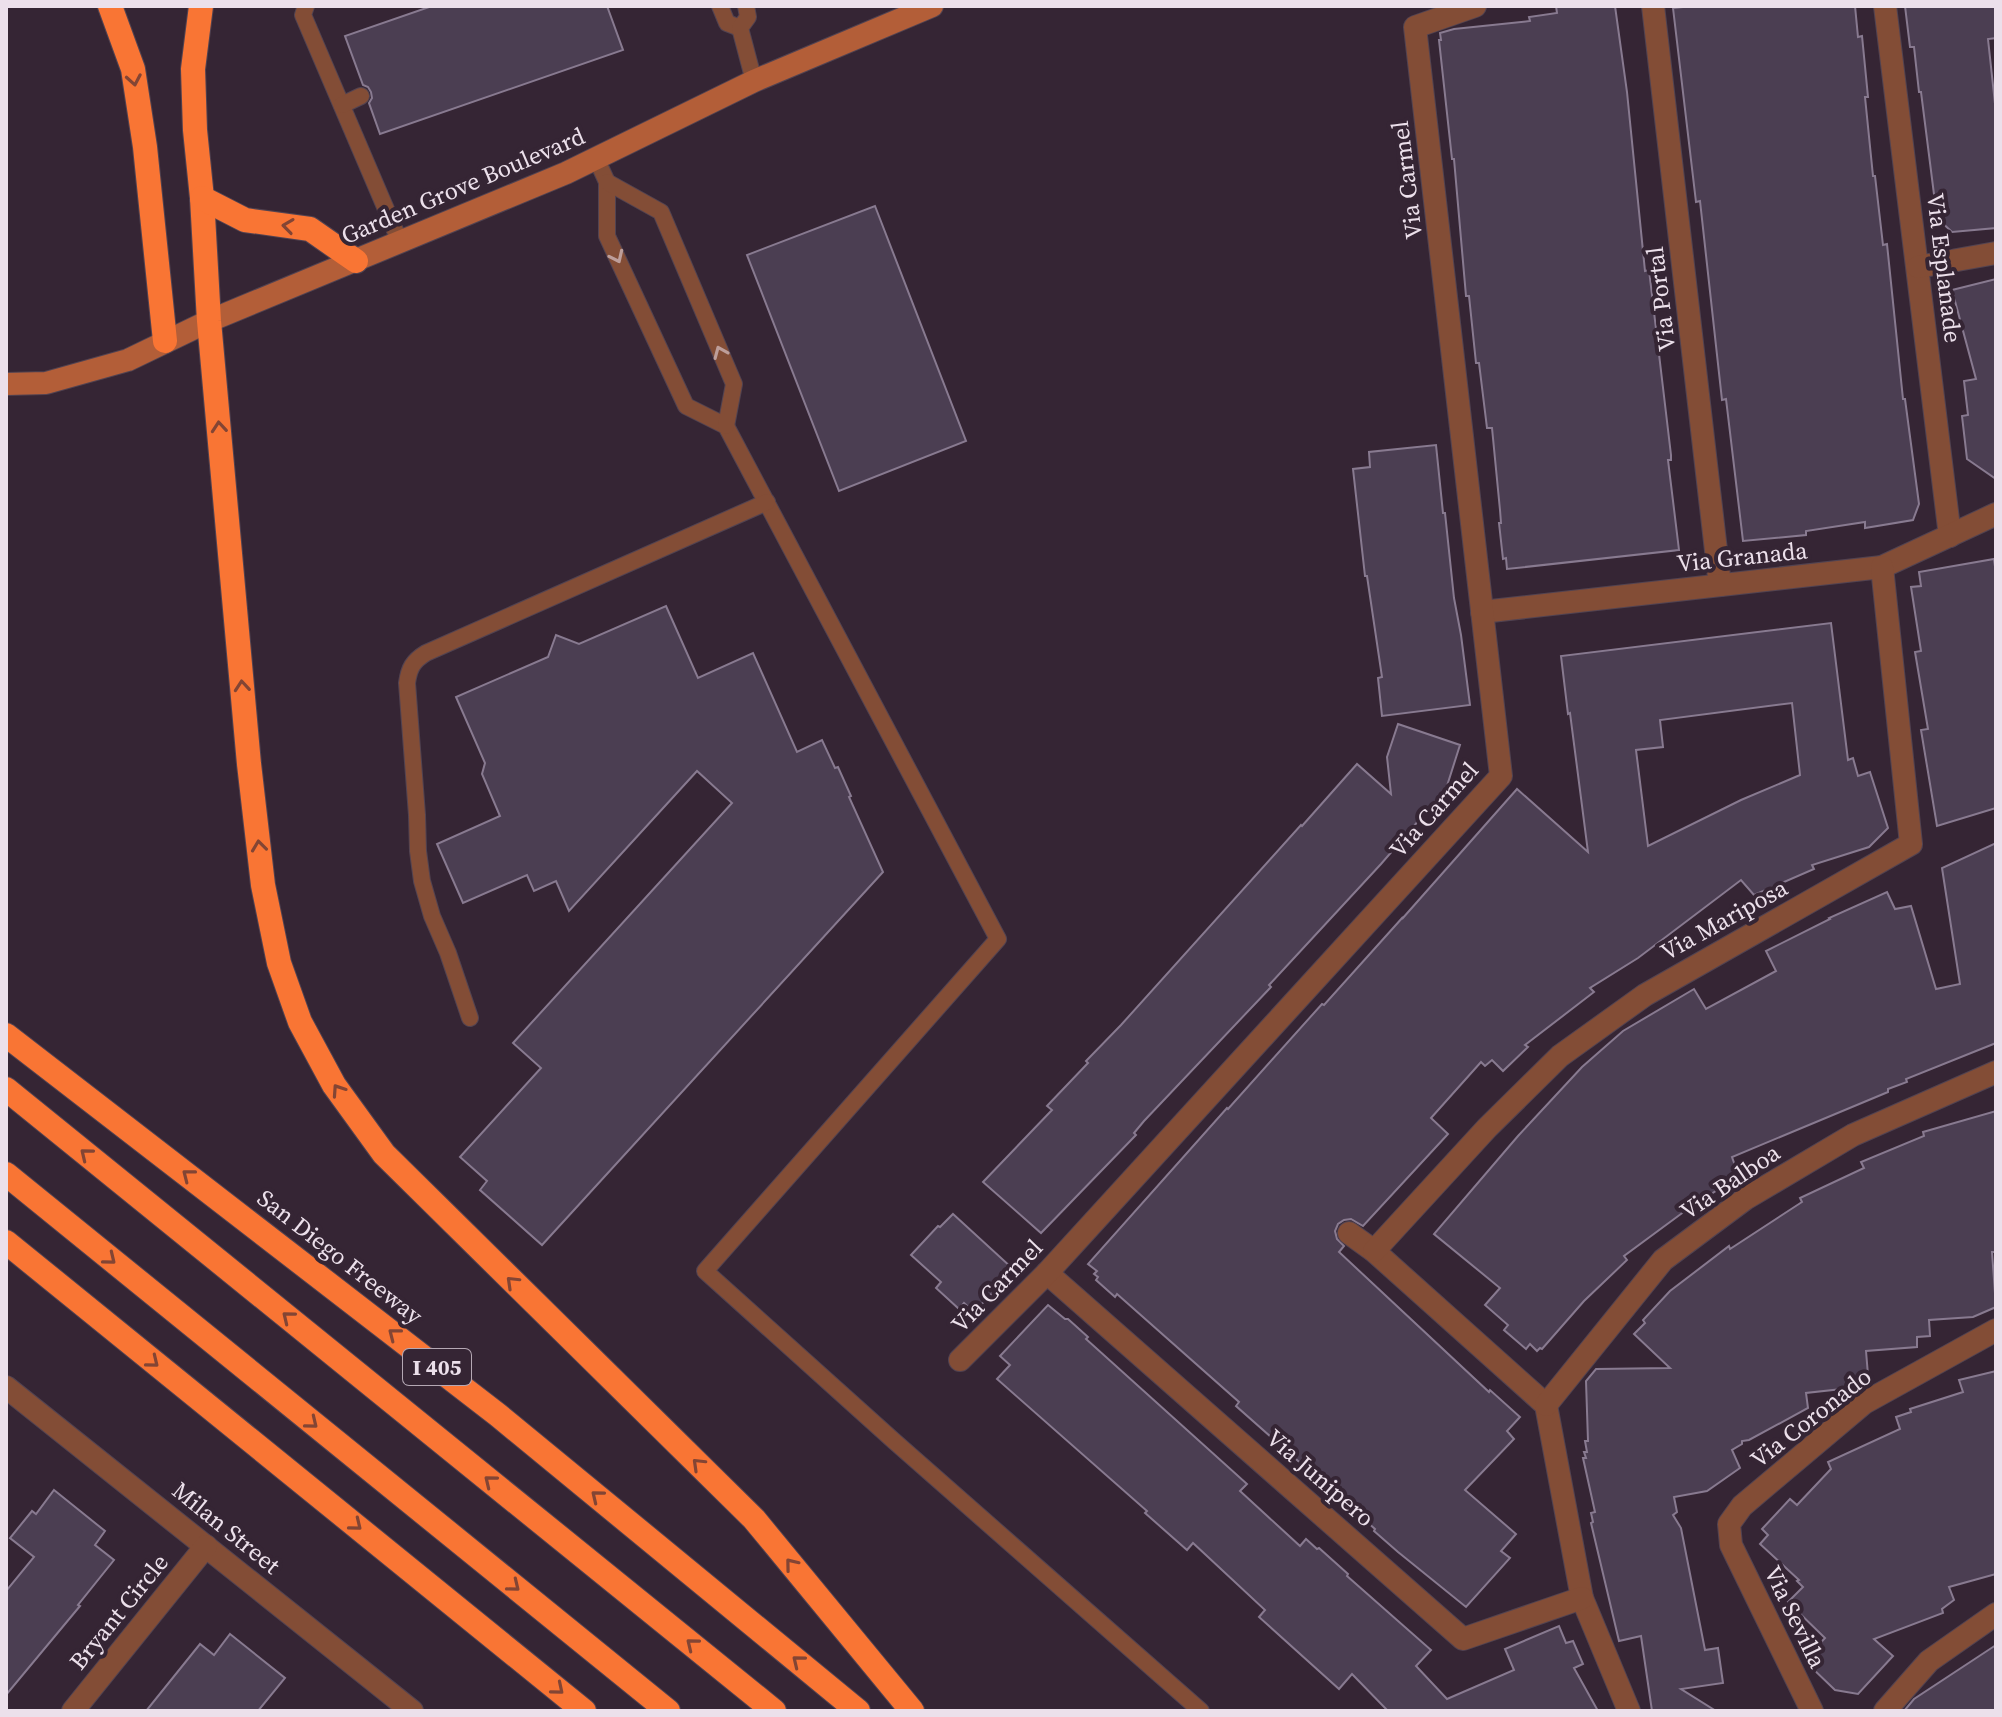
<svg xmlns="http://www.w3.org/2000/svg" width="2002" height="1717" font-family="'Source Serif 4',serif">
<rect width="100%" height="100%" fill="#352534"/>
<g fill="#4b3e52" stroke="#887a90" stroke-width="2" fill-rule="evenodd">
<polygon points="432,6 607,6 623,50 380,134 369,103 372,98 371,92 368,87 363,85 345,36"/>
<polygon points="1556,6 1615,6 1627,92 1645,271 1649,270 1671,455 1671,460 1668,460 1679,550 1507,569 1506,558 1503,559 1499,523 1501,523 1500,510 1492,428 1487,428 1479,363 1476,363 1469,296 1466,296 1454,159 1452,159 1439,40 1441,40 1440,33 1454,29 1530,21 1529,17 1557,13"/>
<polygon points="1693,6 1855,6 1858,37 1862,36 1868,97 1865,97 1873,176 1875,176 1883,245 1887,244 1903,399 1905,399 1919,504 1913,520 1865,528 1865,522 1806,531 1806,535 1743,541 1726,399 1722,400 1700,201 1696,202 1673,8"/>
<polygon points="1905,6 1996,6 1996,38 1988,39 1996,113 1996,228 1952,232 1937,218 1921,92 1919,92 1914,47 1910,47"/>
<polygon points="875,206 966,441 839,491 747,255"/>
<polygon points="1996,279 1996,479 1967,459 1962,416 1968,415 1964,381 1976,379 1952,290"/>
<polygon points="1436,445 1443,513 1445,513 1454,598 1461,635 1470,705 1382,716 1378,678 1382,677 1367,576 1365,576 1353,469 1370,467 1369,452"/>
<polygon points="1994,559 1996,574 1996,808 1937,826 1921,730 1928,729 1915,652 1921,651 1911,587 1921,586 1919,572"/>
<polygon points="666,606 698,678 753,653 797,752 822,740 835,768 838,767 851,796 849,797 883,872 542,1245 480,1190 487,1181 460,1157 541,1068 513,1043 732,803 697,771 569,911 556,881 534,891 527,875 463,903 437,844 500,816 482,774 485,763 456,697 548,657 556,635 579,644"/>
<path d="M1831,623L1848,760L1853,758L1858,776L1870,772L1888,828L1869,847L1812,865L1814,869L1754,895L1741,880L1638,958L1590,988L1594,992L1525,1045L1528,1047L1503,1071L1492,1060L1485,1066L1481,1062L1431,1118L1448,1134L1363,1226L1351,1219L1344,1220L1338,1224L1335,1231L1337,1239L1344,1246L1339,1252L1489,1392L1490,1390L1520,1417L1507,1431L1514,1439L1465,1490L1516,1534L1501,1551L1510,1558L1466,1607L1398,1552L1374,1531L1375,1529L1236,1406L1239,1402L1117,1294L1115,1297L1096,1280L1098,1277L1094,1274L1097,1271L1088,1264L1227,1108L1228,1109L1322,1004L1324,1005L1403,917L1402,919L1517,789L1588,852L1570,713L1568,714L1561,656ZM1792,703L1800,775L1741,800L1648,846L1636,750L1663,747L1660,720Z"/>
<polygon points="1398,724 1460,745 1446,789 1381,864 1269,985 1271,987 1144,1121 1134,1133 1136,1135 1041,1233 983,1182 1052,1110 1047,1106 1088,1063 1086,1061 1121,1025 1301,825 1302,826 1357,764 1391,794 1387,757"/>
<polygon points="1996,843 1996,1043 1906,1079 1907,1082 1888,1089 1888,1092 1732,1157 1738,1174 1720,1185 1722,1187 1689,1208 1624,1256 1627,1260 1584,1301 1542,1349 1540,1348 1537,1351 1530,1344 1526,1349 1504,1330 1508,1325 1485,1305 1500,1288 1434,1234 1518,1136 1582,1067 1623,1031 1694,989 1706,1009 1776,971 1766,951 1830,919 1829,918 1887,892 1895,909 1911,906 1936,989 1960,984 1942,868"/>
<polygon points="1996,1111 1996,1252 1992,1252 1996,1307 1973,1317 1929,1320 1930,1336 1917,1337 1917,1347 1866,1351 1868,1375 1842,1389 1806,1393 1808,1408 1749,1440 1742,1441 1742,1444 1732,1450 1740,1468 1707,1491 1674,1497 1677,1512 1673,1515 1681,1528 1705,1650 1718,1648 1723,1683 1681,1689 1716,1711 1652,1711 1641,1636 1619,1641 1591,1523 1593,1522 1591,1513 1595,1512 1583,1458 1586,1458 1584,1452 1587,1452 1585,1441 1588,1441 1586,1381 1596,1369 1670,1368 1634,1334 1645,1323 1643,1320 1670,1291 1729,1246 1730,1249 1802,1202 1800,1198 1864,1168 1861,1162 1924,1136 1923,1132"/>
<polygon points="953,1214 1012,1268 999,1282 1001,1284 974,1312 964,1303 959,1309 936,1288 941,1282 911,1255 938,1226 940,1227"/>
<polygon points="1048,1305 1065,1319 1068,1319 1088,1337 1086,1339 1247,1484 1240,1491 1300,1546 1306,1539 1317,1549 1319,1548 1348,1574 1347,1576 1431,1650 1416,1666 1447,1699 1514,1670 1505,1649 1559,1626 1566,1643 1573,1641 1583,1664 1574,1668 1598,1711 1388,1711 1352,1674 1339,1689 1259,1617 1265,1610 1193,1543 1187,1550 1145,1513 1147,1511 997,1379 1010,1365 1000,1356"/>
<polygon points="1996,1371 1996,1574 1949,1587 1954,1600 1942,1609 1943,1613 1874,1639 1893,1656 1858,1694 1835,1690 1810,1666 1818,1657 1812,1652 1825,1638 1788,1602 1803,1587 1797,1581 1799,1580 1760,1544 1768,1535 1762,1529 1790,1499 1797,1505 1831,1469 1828,1462 1900,1429 1896,1417 1911,1412 1910,1409 1963,1392 1959,1380"/>
<polygon points="54,1490 105,1531 95,1545 114,1560 78,1605 80,1606 6,1695 6,1591 34,1557 10,1538 32,1511 36,1514"/>
<polygon points="230,1634 285,1678 258,1711 146,1711 200,1644 214,1655"/>
<polygon points="1996,1645 1996,1711 1904,1711 1914,1699"/>
</g>
<g fill="none" stroke-linecap="round" stroke-linejoin="round">
<g stroke="#524351" stroke-width="18">
<g id="service">
<polyline points="306,6 303,15 400,242"/>
<polyline points="720,6 727,23 740,28"/>
<polyline points="746,6 748,17 740,28 754,81"/>
<polyline points="342,105 361,96"/>
<polyline points="596,158 607,182 607,236 686,406 726,426 998,939 705,1271 894,1441 1201,1711"/>
<polyline points="607,182 661,212 734,384 726,426"/>
<path d="M470,1018L448,953L432,916L422,881L418,851L417,815L407,683C409,668 413,661 426,653L767,502"/>
</g>
</g>
<g stroke="#524351" stroke-width="24">
<g id="minor">
<polyline points="1653,6 1720,585"/>
<polyline points="1885,6 1950,536"/>
<polyline points="1918,267 1996,253"/>
<polyline points="1482,612 1882,567 1996,514"/>
<polyline points="1349,1233 1374,1251 1546,1405 1582,1598 1629,1711"/>
<polyline points="1374,1251 1487,1128 1560,1056 1645,995 1911,844 1882,567"/>
<polyline points="1047,1273 1463,1639 1582,1598"/>
<polyline points="960,1360 1047,1273 1501,776 1415,27 1475,6"/>
<polyline points="6,1387 412,1711"/>
<polyline points="1546,1405 1663,1260 1745,1199 1853,1135 1996,1072"/>
<polyline points="73,1711 206,1546"/>
<polyline points="1812,1711 1731,1545 1729,1524 1742,1506 1864,1403 1996,1330"/>
<polyline points="1885,1711 1929,1661 1996,1614"/>
</g>
</g>
<g stroke="#524351" stroke-width="24">
<polyline id="secondary" points="6,384 46,383 128,360 209,321 566,173 754,81 932,6"/>
</g>
<g stroke="#524351" stroke-width="26">
<g id="motorway">
<polyline points="110,6 133,69 145,147 165,341"/>
<polyline points="201,6 193,69 195,130 202,198 209,321 249,764 263,885 279,963 300,1022 334,1085 384,1154 754,1519 912,1711"/>
<polyline points="202,198 245,220 310,229 356,261"/>
<polyline points="6,1035 498,1415 858,1711"/>
<polyline points="6,1089 774,1711"/>
<polyline points="6,1174 668,1711"/>
<polyline points="6,1242 584,1711"/>
</g>
</g>
<use href="#service" stroke="#834d36" stroke-width="16"/>
<use href="#minor" stroke="#834d36" stroke-width="22"/>
<use href="#secondary" stroke="#b35e38" stroke-width="22"/>
<use href="#motorway" stroke="#f97534" stroke-width="24"/>
</g>
<defs><path id="oneway-chevron" d="M-2-3.5L2.5 0L-2 3.5" fill="none" stroke-width="1.6" stroke-linecap="round" stroke-linejoin="round" transform="scale(2)"/></defs>
<g stroke="#834534">
<use href="#oneway-chevron" transform="translate(134 80) rotate(80)"/>
<use href="#oneway-chevron" transform="translate(288 226) rotate(-172)"/>
<use href="#oneway-chevron" transform="translate(219 427) rotate(-95)"/>
<use href="#oneway-chevron" transform="translate(242 686) rotate(-95)"/>
<use href="#oneway-chevron" transform="translate(259 846) rotate(-97)"/>
<use href="#oneway-chevron" transform="translate(338 1090) rotate(-124)"/>
<use href="#oneway-chevron" transform="translate(86 1154) rotate(-141)"/>
<use href="#oneway-chevron" transform="translate(188 1175) rotate(-142)"/>
<use href="#oneway-chevron" transform="translate(110 1259) rotate(39)"/>
<use href="#oneway-chevron" transform="translate(512 1282) rotate(-136)"/>
<use href="#oneway-chevron" transform="translate(288 1317) rotate(-141)"/>
<use href="#oneway-chevron" transform="translate(394 1334) rotate(-142)"/>
<use href="#oneway-chevron" transform="translate(153 1362) rotate(39)"/>
<use href="#oneway-chevron" transform="translate(312 1423) rotate(39)"/>
<use href="#oneway-chevron" transform="translate(698 1464) rotate(-136)"/>
<use href="#oneway-chevron" transform="translate(490 1481) rotate(-141)"/>
<use href="#oneway-chevron" transform="translate(597 1496) rotate(-141)"/>
<use href="#oneway-chevron" transform="translate(356 1525) rotate(39)"/>
<use href="#oneway-chevron" transform="translate(791 1564) rotate(-129)"/>
<use href="#oneway-chevron" transform="translate(514 1586) rotate(39)"/>
<use href="#oneway-chevron" transform="translate(692 1644) rotate(-141)"/>
<use href="#oneway-chevron" transform="translate(798 1661) rotate(-141)"/>
<use href="#oneway-chevron" transform="translate(558 1689) rotate(40)"/>
</g>
<g stroke="#bd9e9a">
<use href="#oneway-chevron" transform="translate(617 257) rotate(65)"/>
<use href="#oneway-chevron" transform="translate(720 352) rotate(-113)"/>
</g>
<g text-anchor="middle" stroke-width="8" stroke-linejoin="round" paint-order="stroke">
<rect fill="#352534" stroke="#b5a8b4" stroke-width="2" x="403" y="1349" width="68" height="36" rx="6"/>
<g font-size="22" font-weight="bold" fill="#ece0eb">
<text x="437" y="1375">I 405</text>
</g>
<g font-size="24" fill="#ece0eb" stroke="#352534">
<text transform="translate(1407 180) rotate(-97)" y="8">Via Carmel</text>
<text transform="translate(463 186) rotate(-23)" y="8">Garden Grove Boulevard</text>
<text transform="translate(1944 268) rotate(83)" y="8">Via Esplanade</text>
<text transform="translate(1661 299) rotate(-97)" y="8">Via Portal</text>
<text transform="translate(1742 557) rotate(-6)" y="8">Via Granada</text>
<text transform="translate(1434 810) rotate(-48)" y="8">Via Carmel</text>
<text transform="translate(1724 920) rotate(-29)" y="8">Via Mariposa</text>
<text transform="translate(1730 1182) rotate(-34)" y="8">Via Balboa</text>
<text transform="translate(340 1257) rotate(38)" y="8">San Diego Freeway</text>
<text transform="translate(997 1286) rotate(-46)" y="8">Via Carmel</text>
<text transform="translate(1811 1418) rotate(-38)" y="8">Via Coronado</text>
<text transform="translate(1320 1478) rotate(41)" y="8">Via Junipero</text>
<text transform="translate(226 1528) rotate(39)" y="8">Milan Street</text>
<text transform="translate(119 1612) rotate(-51)" y="8">Bryant Circle</text>
<text transform="translate(1795 1617) rotate(64)" y="8">Via Sevilla</text>
</g>
</g>
<rect width="2002" height="1717" fill="none" stroke="#ece0eb" stroke-width="16"/>
</svg>
